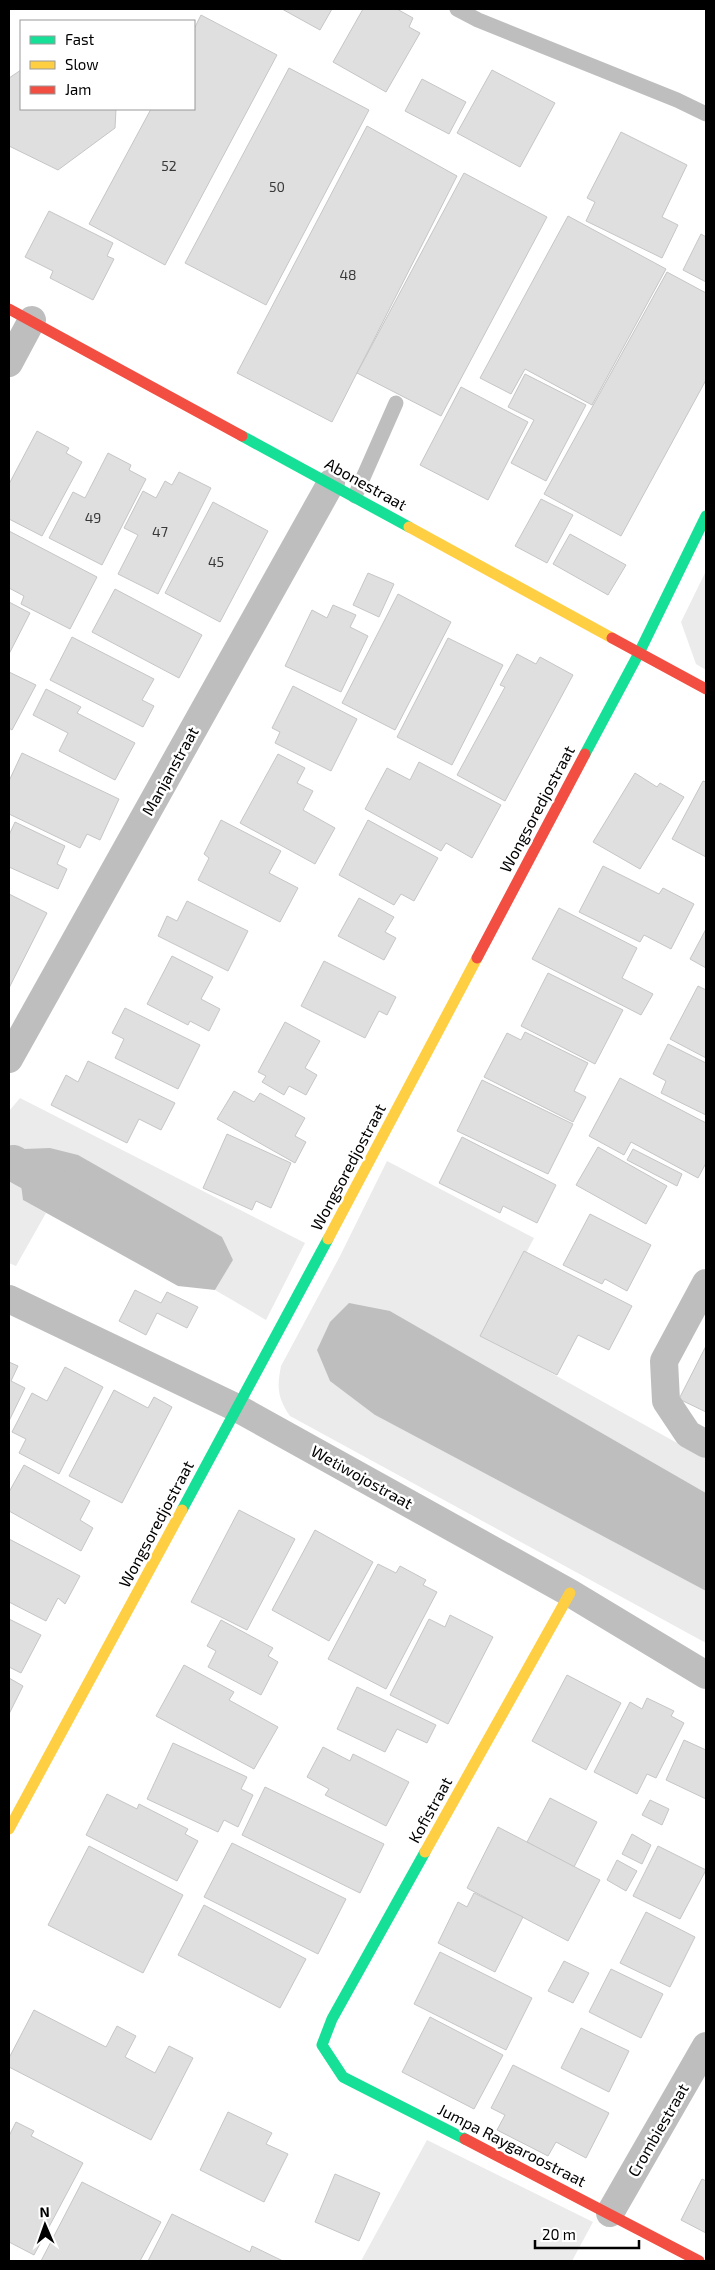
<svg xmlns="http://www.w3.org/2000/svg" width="715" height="2270" font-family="'Exo 2',sans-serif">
<rect width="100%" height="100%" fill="#fff"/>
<g fill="#ebebeb">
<polygon points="706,571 706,670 696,664 681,622"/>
<polygon points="20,1098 305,1243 266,1320 215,1290 233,1260 23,1200 46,1213 16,1266 9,1263 9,1111"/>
<path d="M387,1161L534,1238L483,1335L706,1459V1493L390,1311L375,1415L706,1591V1643L290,1416C277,1397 277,1387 281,1366L340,1256Z"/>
<polygon points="427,2140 593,2222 572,2261 361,2261"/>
</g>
<g fill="#bebebe">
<polygon points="50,1148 78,1155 222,1237 233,1260 215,1290 178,1286 23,1200 18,1161 24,1149"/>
<polygon points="349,1303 390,1311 706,1493 706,1591 375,1415 330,1381 317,1350 330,1322"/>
</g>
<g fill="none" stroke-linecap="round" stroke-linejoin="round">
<polyline stroke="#bebebe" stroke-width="36" points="13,1163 62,1190"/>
</g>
<g fill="#dfdfdf" stroke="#c6c6c6">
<polygon points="282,9 332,9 320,30"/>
<polygon points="363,9 397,9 413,18 409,27 420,33 386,92 333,62"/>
<polygon points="201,15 277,55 165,265 89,224 151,109 194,109 194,29"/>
<polygon points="289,68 369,110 266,305 185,263"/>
<polygon points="21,70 21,109 116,109 115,128 58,170 9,146 9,78"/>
<polygon points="492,70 555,103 520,167 457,133"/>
<polygon points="422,79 466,102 449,134 405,111"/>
<polygon points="367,126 457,176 332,422 237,373"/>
<polygon points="621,132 687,165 662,217 678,225 662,258 586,221 595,202 587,198"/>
<polygon points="464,173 547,217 441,416 357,373"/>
<polygon points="49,211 113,243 107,256 114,259 93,300 50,278 53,271 25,257"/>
<polygon points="568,216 666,269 592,405 525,369 511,394 480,378"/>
<polygon points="701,234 706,237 706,282 683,270"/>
<polygon points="667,272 706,293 706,380 621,536 544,494"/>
<polygon points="525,374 586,405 546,481 511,463 534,420 508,407"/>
<polygon points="461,387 528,422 488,500 420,465"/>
<polygon points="37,431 69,448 66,453 82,462 42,536 9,519 9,484"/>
<polygon points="108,453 131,465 129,470 146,479 102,565 49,538 73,492 85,498"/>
<polygon points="179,472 211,488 158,594 118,574 138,535 124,528 143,491 156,498 165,481 172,485"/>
<polygon points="541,499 573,515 547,563 515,546"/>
<polygon points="213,502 268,531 220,622 165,593"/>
<polygon points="9,531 97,577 70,629 21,604 24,596 9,588"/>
<polygon points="570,534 626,565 608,595 553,564"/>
<polygon points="368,573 394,584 379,617 353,605"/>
<polygon points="115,589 202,635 179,678 92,632"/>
<polygon points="398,594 451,622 395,730 342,703"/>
<polygon points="9,602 30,613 9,654"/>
<polygon points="333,605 356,615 350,627 368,636 341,692 285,666 312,610 327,618"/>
<polygon points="72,637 154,679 142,700 154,706 143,727 50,680"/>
<polygon points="448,638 503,665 452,765 397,737"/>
<polygon points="517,654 536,664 540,657 573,675 505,801 457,775 505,687 500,685"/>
<polygon points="9,672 36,685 12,730 9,728"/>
<polygon points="293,686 357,719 331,771 275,743 280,732 272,728"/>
<polygon points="46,689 81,707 77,713 135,743 115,780 59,751 68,733 33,715"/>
<polygon points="22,753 119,799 100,840 87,834 80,848 9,814 9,781"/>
<polygon points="278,754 305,768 297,783 313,791 303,810 335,828 315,864 240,823"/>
<polygon points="419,762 501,805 472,858 446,843 441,851 365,809 387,768 410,780"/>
<polygon points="635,773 657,787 660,783 684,797 640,869 593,842"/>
<polygon points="703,781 706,782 706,857 672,839"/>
<polygon points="221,820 281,851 269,873 298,888 280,922 198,880 209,858 204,854"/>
<polygon points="368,820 438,858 414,901 401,894 394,905 339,875"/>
<polygon points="15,822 65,846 57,864 67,869 58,889 9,867 9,835"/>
<polygon points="603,866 659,894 663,888 694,904 671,949 644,935 640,942 579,912"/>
<polygon points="9,894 47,913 9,988"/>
<polygon points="359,898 394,917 385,932 396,938 384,960 338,936"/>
<polygon points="187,901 248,931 228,971 158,936 167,916 177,921"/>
<polygon points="559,908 637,948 622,978 653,994 641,1015 532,959"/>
<polygon points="706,929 706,968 690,959"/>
<polygon points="172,956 213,977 201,999 220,1009 209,1031 190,1021 188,1025 147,1004"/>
<polygon points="324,961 396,997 387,1015 379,1011 365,1038 301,1006"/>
<polygon points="548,973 623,1010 595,1064 521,1026"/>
<polygon points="698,986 706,990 706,1058 670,1039"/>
<polygon points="125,1008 200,1045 178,1089 115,1058 124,1039 112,1033"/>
<polygon points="285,1022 320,1041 305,1068 317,1075 306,1095 289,1086 284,1095 262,1082 266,1076 258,1072"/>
<polygon points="525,1032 588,1063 574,1091 586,1097 573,1122 484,1077 507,1033 521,1040"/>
<polygon points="668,1044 706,1063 706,1115 661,1093 666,1081 653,1074"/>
<polygon points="88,1061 175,1103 161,1130 139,1119 127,1143 51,1105 66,1075 78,1082"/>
<polygon points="620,1078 706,1123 706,1163 698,1178 631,1142 624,1155 589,1136"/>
<polygon points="482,1080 573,1124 548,1174 457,1131"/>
<polygon points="234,1091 254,1102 260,1093 305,1118 295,1136 306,1142 295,1163 217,1119"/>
<polygon points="227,1134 291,1163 271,1208 256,1201 252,1210 203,1188"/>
<polygon points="462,1137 556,1185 537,1223 503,1206 500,1213 439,1183"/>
<polygon points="598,1147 667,1186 646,1224 576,1185"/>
<polygon points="633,1149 682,1174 677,1186 627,1160"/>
<polygon points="590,1214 651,1245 627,1291 605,1279 602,1284 563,1265"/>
<polygon points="524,1251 632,1306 609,1350 578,1335 557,1375 480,1336"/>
<polygon points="135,1290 161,1303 167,1292 198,1307 187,1328 157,1313 146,1335 119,1321"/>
<polygon points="706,1346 706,1412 679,1399"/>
<polygon points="9,1362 18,1366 11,1381 25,1388 9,1421"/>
<polygon points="65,1367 103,1387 59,1474 19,1453 26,1439 12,1432 32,1393 47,1401"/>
<polygon points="114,1390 148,1408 154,1397 172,1407 122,1503 69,1476"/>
<polygon points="24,1465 90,1501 80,1520 93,1528 81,1551 9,1511 9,1492"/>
<polygon points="239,1510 295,1539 247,1630 191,1602"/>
<polygon points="315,1530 373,1562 329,1641 272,1610"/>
<polygon points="9,1539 80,1576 65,1604 58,1598 46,1621 9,1602"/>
<polygon points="378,1564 396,1573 400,1566 426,1580 423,1585 437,1592 386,1689 328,1659"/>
<polygon points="450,1615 493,1637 448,1724 390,1695 429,1619 445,1627"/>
<polygon points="9,1619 41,1635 21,1673 9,1667"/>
<polygon points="221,1620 273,1648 268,1656 278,1662 261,1695 208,1667 216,1651 207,1646"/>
<polygon points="184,1665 234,1692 229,1700 278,1727 254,1769 156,1716"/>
<polygon points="567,1675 621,1703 586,1770 532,1741"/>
<polygon points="9,1678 23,1686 9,1714"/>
<polygon points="357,1687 436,1725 427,1743 397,1729 385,1752 337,1729"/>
<polygon points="647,1698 674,1711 671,1716 684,1723 656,1778 647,1774 637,1794 594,1772 630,1702 642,1709"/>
<polygon points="684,1740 706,1750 706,1799 666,1780"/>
<polygon points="173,1743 247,1777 241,1789 253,1795 238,1827 224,1820 218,1832 147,1799"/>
<polygon points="323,1747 350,1761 353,1754 409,1782 386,1826 325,1795 329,1789 307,1777"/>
<polygon points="265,1787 384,1844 360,1893 242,1835"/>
<polygon points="107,1794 137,1809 139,1804 188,1829 185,1834 198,1841 177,1881 86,1835"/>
<polygon points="550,1798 597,1822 574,1867 527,1842"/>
<polygon points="650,1800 669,1809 662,1825 642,1815"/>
<polygon points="498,1827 600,1880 568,1941 467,1888"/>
<polygon points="632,1834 651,1845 642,1864 622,1854"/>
<polygon points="232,1843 346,1899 318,1954 204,1897"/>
<polygon points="89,1846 183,1895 143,1973 48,1925"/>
<polygon points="658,1846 706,1870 680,1919 633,1896"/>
<polygon points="617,1860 637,1871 626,1891 607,1880"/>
<polygon points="474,1893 523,1917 495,1972 438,1943 458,1902 467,1907"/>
<polygon points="204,1905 306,1959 280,2008 178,1955"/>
<polygon points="646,1912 695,1937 670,1987 620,1963"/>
<polygon points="440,1952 532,1998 506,2050 414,2004"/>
<polygon points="564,1961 589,1973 573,2003 548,1991"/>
<polygon points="611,1969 663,1994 641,2038 589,2012"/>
<polygon points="34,2010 106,2047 117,2026 136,2036 125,2057 155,2073 169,2046 193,2058 151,2140 9,2067 9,2058"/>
<polygon points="430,2017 503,2055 474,2109 402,2072"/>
<polygon points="581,2028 629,2051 609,2092 561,2068"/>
<polygon points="513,2065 609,2113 586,2158 556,2142 548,2156 497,2130 505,2115 491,2108"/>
<polygon points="228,2112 272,2133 266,2144 288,2154 264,2202 200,2170"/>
<polygon points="16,2122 34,2131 31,2136 83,2163 34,2255 9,2242 9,2136"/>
<polygon points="335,2174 380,2193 359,2241 315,2222"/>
<polygon points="702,2179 706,2181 706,2233 681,2220"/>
<polygon points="82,2182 161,2222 140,2261 41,2261"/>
<polygon points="172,2214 250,2252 252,2246 283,2261 148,2261"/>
</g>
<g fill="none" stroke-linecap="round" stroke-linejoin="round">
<g stroke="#bebebe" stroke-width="15">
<polyline points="457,9 478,20 677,100 706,114"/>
<polyline points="355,496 396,403"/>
</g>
<g stroke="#bebebe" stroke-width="28">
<polyline points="9,363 32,320"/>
<polyline points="9,1059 331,483"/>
<polyline points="706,1283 664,1361 666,1401 688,1434 706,1444"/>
<polyline points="9,1299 237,1408 570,1593 706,1675"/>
<polyline points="610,2213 706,2046"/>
</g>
<g stroke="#16e098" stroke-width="11">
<polyline points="242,436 409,527"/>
<polyline points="585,754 639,653 706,516"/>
<polyline points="182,1510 328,1239"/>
<polyline points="425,1852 332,2019 322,2045 343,2077 465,2139"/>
</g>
<g stroke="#ffcf43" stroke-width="11">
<polyline points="409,527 612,638"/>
<polyline points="328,1239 477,958"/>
<polyline points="9,1829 182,1510"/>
<polyline points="425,1852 570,1593"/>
</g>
<g stroke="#f24e42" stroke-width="11">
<polyline points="9,309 242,436"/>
<polyline points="612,638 706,689"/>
<polyline points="477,958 585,754"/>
<polyline points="465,2139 699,2261"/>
</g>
</g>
<g text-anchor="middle" stroke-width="5" stroke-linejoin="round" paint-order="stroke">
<g font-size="14" fill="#383838">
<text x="169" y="171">52</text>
<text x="277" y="192">50</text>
<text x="348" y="280">48</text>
<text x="93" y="523">49</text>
<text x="160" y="537">47</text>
<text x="216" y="567">45</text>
</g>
<g font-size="16" fill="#000" stroke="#fff">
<text transform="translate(366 484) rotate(29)" y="6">Abonestraat</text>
<text transform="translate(170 771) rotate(-61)" y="6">Manjanstraat</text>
<text transform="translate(537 809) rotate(-62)" y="6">Wongsoredjostraat</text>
<text transform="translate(348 1167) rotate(-62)" y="6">Wongsoredjostraat</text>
<text transform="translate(362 1477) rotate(29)" y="6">Wetiwojostraat</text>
<text transform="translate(156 1524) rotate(-62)" y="6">Wongsoredjostraat</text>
<text transform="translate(430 1810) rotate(-61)" y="6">Kofistraat</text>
<text transform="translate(658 2130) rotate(-60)" y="6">Crombiestraat</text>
<text transform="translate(512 2145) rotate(27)" y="6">Jumpa Raygaroostraat</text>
</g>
</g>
<rect width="715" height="2270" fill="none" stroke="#000000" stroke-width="20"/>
<rect x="20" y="20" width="175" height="90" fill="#ffffff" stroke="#999999"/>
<rect x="30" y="36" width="25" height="8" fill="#16e098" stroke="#999999"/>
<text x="65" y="45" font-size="15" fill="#000000">Fast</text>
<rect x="30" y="61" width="25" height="8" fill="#ffcf43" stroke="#999999"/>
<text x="65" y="70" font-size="15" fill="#000000">Slow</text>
<rect x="30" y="86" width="25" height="8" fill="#f24e42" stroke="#999999"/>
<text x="65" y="95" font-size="15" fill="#000000">Jam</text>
<g transform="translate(45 2225) rotate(358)" stroke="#ffffff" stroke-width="4" paint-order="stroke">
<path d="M0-4L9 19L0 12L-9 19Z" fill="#000000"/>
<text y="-8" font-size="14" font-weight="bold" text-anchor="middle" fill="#000000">N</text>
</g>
<path d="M535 2240v8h104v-8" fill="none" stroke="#000000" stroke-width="2.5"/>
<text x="542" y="2240" font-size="15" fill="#000000" stroke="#ffffff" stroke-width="4" paint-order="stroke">20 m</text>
</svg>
